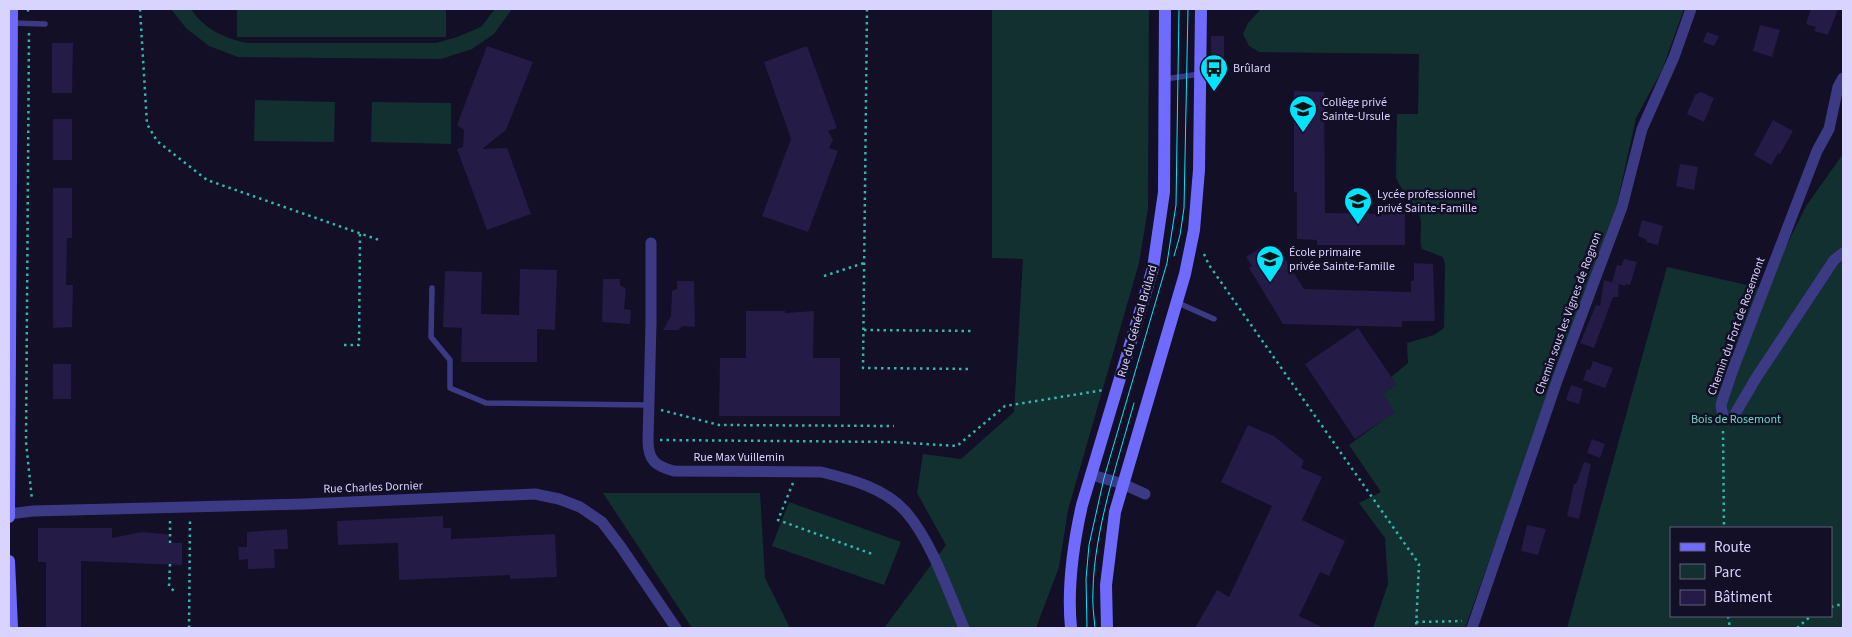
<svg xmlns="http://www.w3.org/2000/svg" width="1852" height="637" font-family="'Source Sans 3',sans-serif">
<rect width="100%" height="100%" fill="#130f26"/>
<g fill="#12302f" fill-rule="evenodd">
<path d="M171,9H191C204,29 224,38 247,43H436L457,37L481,27L495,9H512L494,34L472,49L441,59L238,57L209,46L186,28Z"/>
<rect x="237" y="9" width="209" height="28"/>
<polygon points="992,9 1149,9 1148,209 1139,263 1068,510 1059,567 1036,628 884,628 946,545 917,493 923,454 961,459 1014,412 1023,259 992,258"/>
<path d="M1261,9H1684L1662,70L1636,118L1617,204L1465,628H1373L1388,584L1385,538L1359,503L1381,492L1349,445L1394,412L1383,394L1396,384L1391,377L1408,363L1407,343L1434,335L1444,328L1445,265L1443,257L1422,249C1418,238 1423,228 1420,217C1417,203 1401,193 1396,177L1397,114H1418L1419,54L1259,52L1249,46L1243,34L1248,23Z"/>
<polygon points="255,100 335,102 334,142 254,141"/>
<polygon points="372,102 451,103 451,144 371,142"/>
<path d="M1843,154V628H1567L1667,267L1765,289L1806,206ZM1671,528H1831V616H1671Z"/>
<polygon points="603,493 760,493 765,578 790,628 692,628"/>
<polygon points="789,502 901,542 884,585 772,546"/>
</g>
<g fill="#241b47">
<polygon points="1811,9 1838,9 1828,35 1814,31 1816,27 1806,24"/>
<polygon points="1760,25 1780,30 1772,57 1753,51"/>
<polygon points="1707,32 1719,36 1714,46 1703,42"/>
<rect x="1211" y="36" width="13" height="22"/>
<polygon points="52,43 73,43 72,93 52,93"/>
<polygon points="487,46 533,62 506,130 482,149 507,148 531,214 487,230 457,149 463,147 464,130 457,125"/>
<polygon points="807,46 837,128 828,131 833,140 829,148 838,151 808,232 762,216 791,139 764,62"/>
<polygon points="1294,91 1324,92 1325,213 1405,214 1405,245 1317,245 1317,240 1297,239 1297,193 1294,192"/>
<polygon points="1701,92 1714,98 1704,122 1687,114 1695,95"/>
<rect x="53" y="119" width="19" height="41"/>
<polygon points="1773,120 1793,131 1780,154 1778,153 1771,165 1754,155"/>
<polygon points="1680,164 1698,167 1694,190 1676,186"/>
<polygon points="53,188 72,188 72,238 67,238 66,285 73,285 72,327 53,328"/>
<polygon points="1642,220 1663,226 1658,245 1646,242 1647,240 1638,236"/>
<polygon points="1264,246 1270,255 1279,249 1304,289 1411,292 1411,281 1414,281 1414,263 1433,264 1435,321 1402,321 1402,327 1283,324 1249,268 1252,266 1246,257"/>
<polygon points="1624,259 1637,262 1630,285 1626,284 1625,286 1612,282 1617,265 1621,266"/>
<polygon points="520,269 557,270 555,330 537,329 537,362 461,362 462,328 443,327 445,271 482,272 481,314 519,315"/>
<polygon points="603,279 620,279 620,285 626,289 624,309 631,310 630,324 602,322"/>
<polygon points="1604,280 1619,284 1618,297 1613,297 1594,348 1580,343 1596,305 1600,306"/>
<polygon points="677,281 694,281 695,327 683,326 678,330 663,330 671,316 672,291 677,289"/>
<polygon points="746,311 785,311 785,313 814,311 813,358 840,358 840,416 719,416 720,358 746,358"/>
<polygon points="1358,328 1396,384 1383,394 1395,412 1355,439 1305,364"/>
<polygon points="1593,361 1613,368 1605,388 1583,380 1587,369 1590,370"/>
<rect x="53" y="364" width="18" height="35"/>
<polygon points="1571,385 1583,389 1579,404 1566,400"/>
<polygon points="1248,425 1274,436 1304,461 1301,468 1322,477 1302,520 1345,541 1329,576 1320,572 1299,616 1324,628 1195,628 1217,590 1229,597 1272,506 1221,482"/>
<polygon points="1592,439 1605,444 1600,458 1587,453"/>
<polygon points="1584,462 1591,464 1579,519 1567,516 1574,484 1576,484"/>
<polygon points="443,516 443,528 451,528 451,539 555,534 557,577 510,579 510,575 399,580 398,543 338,545 337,521"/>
<polygon points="1527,525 1546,529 1538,555 1521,551"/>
<polygon points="38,528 112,528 112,538 141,532 164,534 169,535 168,543 182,543 182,565 81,561 81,628 46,628 46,562 38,562"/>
<polygon points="287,529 288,549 274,549 275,568 248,569 248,559 239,560 238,547 247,547 247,532"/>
</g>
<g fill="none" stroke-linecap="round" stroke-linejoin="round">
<g stroke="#2fb8b0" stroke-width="2.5" stroke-dasharray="2.5 4" stroke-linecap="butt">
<polyline points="28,9 28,15"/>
<polyline points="140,9 147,124 157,141 207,180 379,240"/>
<polyline points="867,9 863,368 971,369"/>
<polyline points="29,33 26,442 32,500"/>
<polyline points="1204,254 1209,265 1419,564 1416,628"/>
<polyline points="824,276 864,263"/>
<polyline points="864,330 971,331"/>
<polyline points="344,345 359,345 360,234"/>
<polyline points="661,410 719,425 894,426"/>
<polyline points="1723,431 1724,528"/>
<polyline points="660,440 894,442 957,446 1005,406 1104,390"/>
<polyline points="793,483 778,520 875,555"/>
<polyline points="170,543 170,520"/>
<polyline points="170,564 169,586 175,592"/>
<polyline points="1831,607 1837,605 1843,605"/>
<polyline points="1728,616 1730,628"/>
<polyline points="1416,622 1462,621"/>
<polyline points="189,628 190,520"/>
<polyline points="1797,628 1811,616"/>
</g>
<g stroke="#3d3a85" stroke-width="5.5">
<polyline points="12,23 45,24"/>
<polyline points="1165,79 1221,71"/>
<polyline points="432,288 431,337 450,360 450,388 486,403 649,405"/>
<polyline points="1176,302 1214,319"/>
</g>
<g stroke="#3d3a85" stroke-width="11">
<polyline points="1843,78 1838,87 1829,129 1817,151 1732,372 1721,405 1723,417 1732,419 1756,378 1834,260 1843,253"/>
<path d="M651,243V323L648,440C648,460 655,466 674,471L821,472C850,479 885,488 906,512C932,542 948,591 964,628"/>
<polyline points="1092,475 1123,484 1145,494"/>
<polyline points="9,514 33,511 304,504 535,494 559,499 580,507 602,522 621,547 676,628"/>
<polyline points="1472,628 1558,378 1622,207 1642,129 1674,57 1691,9"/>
</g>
<g stroke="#6f6bff" stroke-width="12">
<polyline points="9,517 12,9"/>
<polyline points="9,561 12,628"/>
<path d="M1071,628C1067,587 1073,545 1082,505L1153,268L1164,192L1165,9"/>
<polyline points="1107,628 1106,585 1115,512 1185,274 1194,230 1199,170 1201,9"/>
</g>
<g stroke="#00e5ff" stroke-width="1">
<polyline points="1174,256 1180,235 1184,208 1188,9"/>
<polyline points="1087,628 1086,579 1089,545 1104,478 1167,263 1176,205 1179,9"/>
<path d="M1095,628C1094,616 1092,603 1093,590C1094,531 1118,461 1134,403"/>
</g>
</g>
<defs>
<g id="bus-pin" transform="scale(1.4375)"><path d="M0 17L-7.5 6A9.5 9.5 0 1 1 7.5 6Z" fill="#00e5ff" stroke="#130f26"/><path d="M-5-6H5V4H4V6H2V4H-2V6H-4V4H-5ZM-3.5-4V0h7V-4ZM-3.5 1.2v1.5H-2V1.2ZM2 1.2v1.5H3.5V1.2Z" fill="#111"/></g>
<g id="school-pin" transform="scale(1.4375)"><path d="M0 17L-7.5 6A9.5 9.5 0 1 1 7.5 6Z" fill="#00e5ff" stroke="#130f26"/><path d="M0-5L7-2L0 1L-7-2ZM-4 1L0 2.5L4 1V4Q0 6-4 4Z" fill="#111"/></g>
</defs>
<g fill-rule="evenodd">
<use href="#bus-pin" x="1214" y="68"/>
<use href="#school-pin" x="1303" y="109"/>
<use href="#school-pin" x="1358" y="201"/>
<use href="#school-pin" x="1270" y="259"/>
</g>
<g text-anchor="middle" stroke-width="5" stroke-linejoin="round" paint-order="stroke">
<g font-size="12" fill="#d9d4ff" stroke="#130f26" text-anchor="start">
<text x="1233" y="72">Brûlard</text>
<text x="1322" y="106">Collège privé<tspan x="1322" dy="14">Sainte-Ursule</tspan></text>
<text x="1377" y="198">Lycée professionnel<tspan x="1377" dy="14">privé Sainte-Famille</tspan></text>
<text x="1289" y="256">École primaire<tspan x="1289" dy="14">privée Sainte-Famille</tspan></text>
</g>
<g font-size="12" fill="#d9d4ff" stroke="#130f26">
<text transform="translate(1568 313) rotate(-70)" y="4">Chemin sous les Vignes de Rognon</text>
<text transform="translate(1137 321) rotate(-74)" y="4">Rue du Général Brûlard</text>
<text transform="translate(1736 326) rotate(-70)" y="4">Chemin du Fort de Rosemont</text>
<text x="739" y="461">Rue Max Vuillemin</text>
<text transform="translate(373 487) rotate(-2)" y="4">Rue Charles Dornier</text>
</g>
<g font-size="12" fill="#5fe0c0" stroke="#130f26">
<text x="1736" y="423">Bois de Rosemont</text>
</g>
</g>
<rect width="1852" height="637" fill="none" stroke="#d9d4ff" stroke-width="20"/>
<rect x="1670" y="527" width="162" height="90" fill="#130f26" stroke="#625e7d"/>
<rect x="1680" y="543" width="25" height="8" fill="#6f6bff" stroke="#625e7d"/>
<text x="1714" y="552" font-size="15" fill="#d9d4ff">Route</text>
<rect x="1680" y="564" width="25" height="15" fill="#12302f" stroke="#625e7d"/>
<text x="1714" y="577" font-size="15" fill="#d9d4ff">Parc</text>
<rect x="1680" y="590" width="25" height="15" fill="#241b47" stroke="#625e7d"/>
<text x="1714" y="602" font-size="15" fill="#d9d4ff">Bâtiment</text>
</svg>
